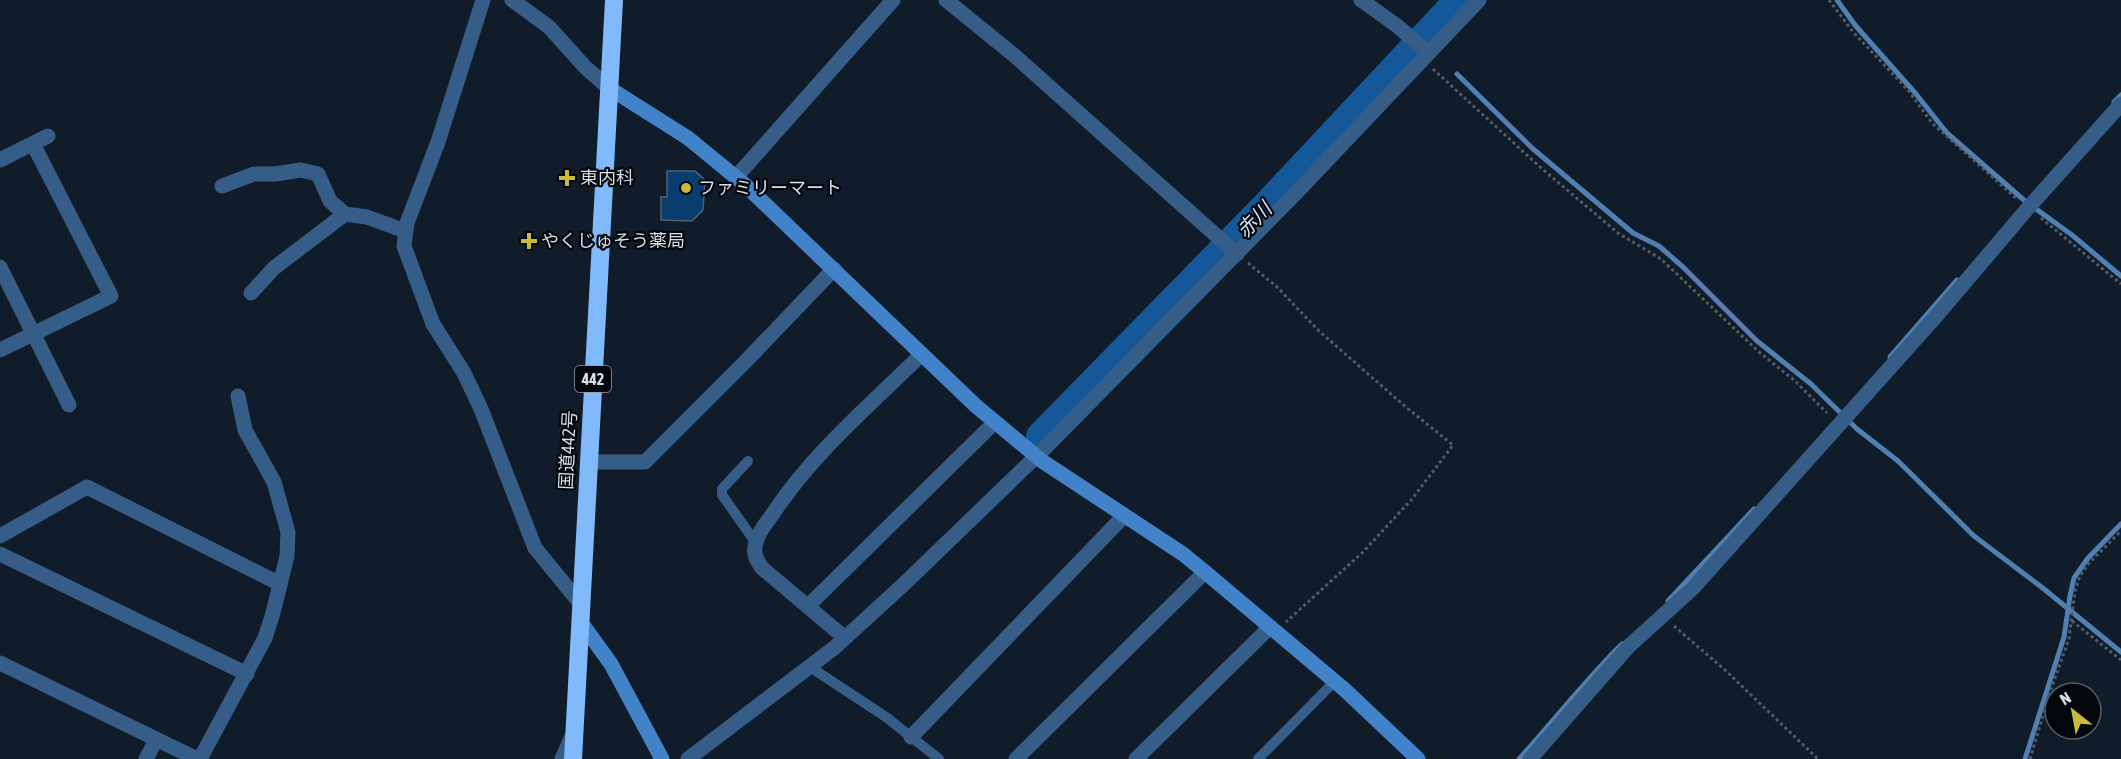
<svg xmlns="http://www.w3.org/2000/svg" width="2121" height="759" font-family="'Asap Condensed','Noto Sans JP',sans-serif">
<rect width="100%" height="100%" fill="#101c29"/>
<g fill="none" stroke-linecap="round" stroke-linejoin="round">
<g stroke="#4f80b1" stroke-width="5">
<polyline points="1837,0 1855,25 1916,94 1947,133 2025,201 2072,235 2121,276"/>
<polyline points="1457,74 1532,148 1633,233 1659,246 1683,267 1757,341 1811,384 1857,429 1898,461 1974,536 2044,589 2121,652"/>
<polyline points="2114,102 2121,95"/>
<polyline points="1890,357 1957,280"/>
<polyline points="1668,601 1754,509"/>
<path d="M1519,759C1554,721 1585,680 1622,644"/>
<polyline points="2025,759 2064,637 2070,596 2074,578 2088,558 2121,524"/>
</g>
<polyline stroke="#155899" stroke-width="32" points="1042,437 1267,207 1461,0"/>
</g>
<polygon fill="#093d6e" stroke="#526171" stroke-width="1.5" points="667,171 695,171 705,180 703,210 692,221 661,220 661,197 667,197"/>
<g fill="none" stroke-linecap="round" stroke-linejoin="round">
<g stroke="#515c68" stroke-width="3" stroke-dasharray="3 3" stroke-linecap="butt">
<polyline points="1829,0 1853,32 1908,90 1932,123 2017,199"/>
<polyline points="1433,69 1540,167 1618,233 1661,259 1759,352 1794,380 1827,413"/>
<polyline points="2041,218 2121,284"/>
<polyline points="1248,263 1277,287 1319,331 1407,408 1453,445 1412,499 1363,552 1286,622"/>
<polyline points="2072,621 2121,660"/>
<polyline points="1674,626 1725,670 1818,759"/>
<polyline points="2030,759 2051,689 2069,639 2075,591 2080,576 2089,563 2121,531"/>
</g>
<g stroke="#365d88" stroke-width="10">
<polyline points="748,461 722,489 722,495 756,543"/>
<polyline points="810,667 886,717 939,759"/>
<polyline points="1258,759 1335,681"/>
</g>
<g stroke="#365d88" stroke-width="15">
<polyline points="483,0 438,142 407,223 404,246 433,324 464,373 481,409 535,548 580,603"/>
<polyline points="512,0 549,27 586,68 609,88"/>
<polyline points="946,0 1015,56 1237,254"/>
<polyline points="1361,0 1396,25 1429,53"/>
<polyline points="0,160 48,136"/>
<polyline points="736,177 893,0"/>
<polyline points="222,186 254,174 275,174 301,170 318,174 330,201 345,214 367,217 405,231"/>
<polyline points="0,267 69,405"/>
<polyline points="251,293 274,268 345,214"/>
<polyline points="0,350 111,296 33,144"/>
<polyline points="588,462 645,462 746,361 834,269"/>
<polyline points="0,536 87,487 280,584"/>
<polyline points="0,554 247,674"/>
<polyline points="808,606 995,422"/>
<path d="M845,638L762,568C758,562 753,555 755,547C756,535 765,525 772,515C812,454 870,405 922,354"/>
<polyline points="0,663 197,759"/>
<polyline points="911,737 1124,516"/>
<polyline points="146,759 156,740"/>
<polyline points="200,759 265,638 273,613 287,556 288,532 274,482 245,430 238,396"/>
<polyline points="562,759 573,734"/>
<polyline points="688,759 834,648 904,584 1046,447 1296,193 1479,0"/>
<polyline points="1016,759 1205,572"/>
<polyline points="1136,759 1270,627"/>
<polyline points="1530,759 1628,647 1693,588 1938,314 2028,208 2121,104"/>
</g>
<g stroke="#4282c8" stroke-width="15">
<polyline points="609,88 688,138 744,184 976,406 1042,461 1183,554 1205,572 1345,690 1418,759"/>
<polyline points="580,621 611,664 662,759"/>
</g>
<polyline stroke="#81bafa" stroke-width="18" points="573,759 614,0"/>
</g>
<g fill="#caba3a" stroke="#03060b" stroke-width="2">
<path d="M564 169h6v6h6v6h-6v6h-6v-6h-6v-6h6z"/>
<circle cx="686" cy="188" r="6"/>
<path d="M526 232h6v6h6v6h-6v6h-6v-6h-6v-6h6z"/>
</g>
<g text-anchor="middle" stroke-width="4.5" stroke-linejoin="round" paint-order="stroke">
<rect fill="#03060b" stroke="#979da6" stroke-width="1.5" x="575" y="366" width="36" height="26" rx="4.5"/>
<g font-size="16" font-weight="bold" fill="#d6dee8">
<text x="593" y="385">442</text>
</g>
<g font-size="18" fill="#d6dee8" stroke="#03060b" text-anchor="start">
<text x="580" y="184">東内科</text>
<text x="698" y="194">ファミリーマート</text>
<text x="541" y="247">やくじゅそう薬局</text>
</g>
<g font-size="18" fill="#d6dee8" stroke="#03060b">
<text transform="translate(568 450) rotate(-87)" y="6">国道442号</text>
</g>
<g font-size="20" font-style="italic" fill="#d5e5f8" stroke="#03060b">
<text transform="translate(1254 220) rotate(-46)" y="7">赤川</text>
</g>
</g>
<g transform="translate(2073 711) rotate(329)"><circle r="28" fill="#03060b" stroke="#575c63" stroke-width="1.5"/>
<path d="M0-4.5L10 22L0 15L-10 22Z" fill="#caba3a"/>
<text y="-9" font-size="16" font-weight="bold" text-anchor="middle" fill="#d6dee8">N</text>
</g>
</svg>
